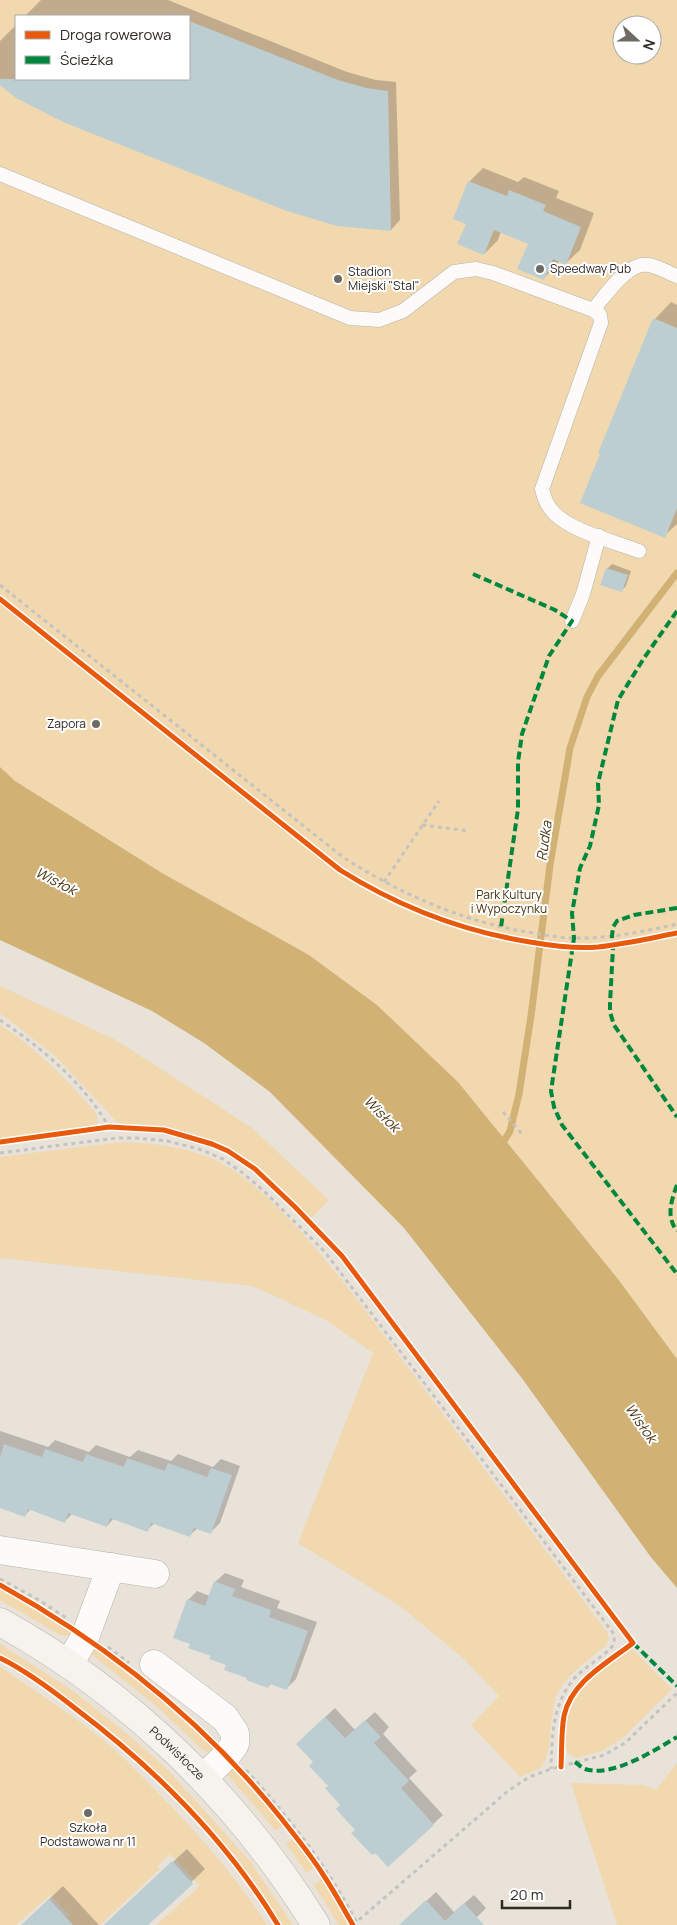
<svg xmlns="http://www.w3.org/2000/svg" width="677" height="1925" font-family="Manrope,sans-serif">
<rect width="100%" height="100%" fill="#e8e2d9"/>
<g fill="#f1d8af" fill-rule="evenodd">
<path d="M0,0H677V1359L618,1279L458,1082L377,1005L309,955L162,873L15,781L0,767ZM16,16H189V79H16ZM622,25H652V55H622Z"/>
<path d="M0,986L114,1039L186,1085L252,1128L329,1200L311,1218C270,1178 237,1143 179,1130C159,1125 138,1126 118,1123L55,1056L9,1020L0,1014Z"/>
<path d="M0,1025C38,1049 67,1080 96,1113L98,1119L97,1124L93,1127L0,1139Z"/>
<path d="M121,1142C151,1143 182,1146 211,1158C262,1180 321,1253 355,1297L607,1632L609,1638L607,1645C590,1659 568,1673 558,1693C548,1712 554,1755 541,1767C535,1772 526,1774 520,1777L471,1725L499,1696L463,1658L400,1606L298,1543L373,1353L326,1320L253,1286L0,1258V1157Z"/>
<polygon points="0,1588 74,1632 67,1636 60,1635 0,1600"/>
<path d="M0,1644L72,1690L125,1732L167,1769L250,1861L293,1925H281C215,1817 111,1717 0,1655Z"/>
<path d="M89,1644C134,1677 178,1710 217,1751L207,1752L202,1749L154,1704L87,1651Z"/>
<path d="M631,1648L672,1689L623,1738L602,1751L576,1758C565,1753 565,1747 566,1736C567,1725 567,1714 571,1705C583,1681 611,1664 631,1648Z"/>
<path d="M0,1667C36,1691 72,1715 106,1742C123,1756 139,1774 155,1790C198,1833 234,1874 267,1925H156L200,1886L170,1854L157,1866L160,1869L100,1925H58L69,1915L50,1895L16,1925H0Z"/>
<polygon points="677,1763 677,1925 617,1925 571,1783 644,1785 656,1790"/>
<polygon points="233,1769 283,1825 276,1831 227,1774"/>
<polygon points="294,1838 314,1867 307,1873 286,1844"/>
<polygon points="322,1879 349,1925 339,1925 314,1885"/>
</g>
<polygon fill="#d2b175" points="0,767 15,781 162,873 309,955 377,1005 458,1082 618,1279 677,1359 677,1588 650,1556 521,1377 404,1228 270,1092 204,1043 152,1011 0,940"/>
<g fill="#0003">
<polygon points="41,0 168,0 347,72 376,80 396,82 400,220 391,230 0,83 0,41 16,25 16,79 189,79 189,16 25,16"/>
<polygon points="483,168 518,182 524,177 559,191 556,198 594,213 580,250 566,263 559,261 557,265 544,278 529,243 501,231 498,240 484,254 467,223 455,218 470,181"/>
<polygon points="671,302 677,305 677,524 664,536 655,319"/>
<polygon points="612,564 631,571 626,586 621,591 607,569"/>
<polygon points="0,1431 48,1447 55,1440 89,1452 96,1445 130,1457 138,1450 171,1461 178,1454 213,1467 221,1459 240,1466 220,1523 211,1532 198,1528 190,1535 155,1523 147,1530 114,1518 107,1526 73,1513 65,1521 31,1509 24,1516 0,1507"/>
<polygon points="225,1573 244,1580 241,1587 280,1601 277,1608 317,1622 296,1679 287,1688 272,1683 268,1687 191,1643 188,1600 197,1591 210,1596 215,1582"/>
<polygon points="335,1708 355,1730 375,1712 389,1727 383,1734 417,1771 409,1778 443,1815 388,1866 356,1830 315,1762 307,1734"/>
<polygon points="187,1849 205,1869 146,1925 104,1925"/>
<polygon points="63,1886 99,1925 22,1925"/>
<polygon points="436,1892 454,1912 474,1895 486,1908 475,1919 481,1925 401,1925"/>
</g>
<g fill="none" stroke-linecap="round" stroke-linejoin="round">
<polyline stroke="#d2b175" stroke-width="7" points="504,1141 510,1131 519,1094 531,1016 550,865 570,748 587,697 598,676 677,573"/>
</g>
<g fill="#bdced2">
<polygon points="189,21 338,80 366,88 388,91 391,231 337,226 287,211 63,122 16,98 0,85 0,79 189,79"/>
<polygon points="468,181 507,196 509,190 546,205 543,211 581,227 566,265 553,259 544,280 517,269 528,244 494,230 484,255 457,244 466,224 453,219"/>
<polygon points="653,318 677,328 677,508 665,538 580,503 600,454 598,453"/>
<polygon points="606,568 628,575 622,592 600,585"/>
<polygon points="4,1444 42,1457 45,1449 83,1462 86,1454 124,1467 127,1458 165,1471 168,1463 207,1477 211,1468 232,1475 211,1534 194,1528 190,1537 151,1523 148,1532 110,1518 107,1527 68,1513 65,1523 28,1509 25,1517 0,1508 0,1457"/>
<polygon points="214,1581 235,1589 232,1596 271,1610 269,1617 308,1631 287,1690 270,1684 268,1688 246,1680 247,1678 224,1670 226,1665 209,1659 211,1656 188,1648 190,1644 173,1638 187,1599 205,1606"/>
<polygon points="325,1717 345,1738 365,1720 381,1737 374,1743 409,1781 401,1788 434,1825 388,1867 375,1853 372,1855 351,1833 355,1830 336,1809 340,1805 325,1788 328,1786 309,1766 313,1762 296,1744"/>
<polygon points="172,1861 193,1884 148,1925 104,1925"/>
<polygon points="49,1899 73,1925 21,1925"/>
<polygon points="426,1900 445,1921 464,1903 484,1925 399,1925"/>
</g>
<g fill="none" stroke-linecap="round" stroke-linejoin="round">
<g stroke="#b8b3ac" stroke-width="15">
<g id="lane">
<path d="M0,174L350,318L379,320L403,311L454,272L476,269L493,273L593,310L600,315L601,323L542,489C544,498 547,506 554,513C573,532 613,541 639,551"/>
<path d="M593,310C605,296 628,261 648,265C658,266 668,273 677,276"/>
<polyline points="572,621 583,594 599,536"/>
</g>
</g>
<g stroke="#b8b3ac" stroke-width="29">
<g id="street">
<polyline points="0,1550 155,1574"/>
<polyline points="69,1664 85,1637 111,1567"/>
<polyline points="154,1664 225,1718 235,1733 235,1744 226,1756 203,1778"/>
</g>
</g>
<g stroke="#b8b3ac" stroke-width="29">
<g id="secondary">
<path id="s1" d="M0,1622C130,1694 238,1799 316,1925"/>
</g>
</g>
<g stroke="#c4c3bf" stroke-width="3" stroke-dasharray="4 4" stroke-linecap="butt">
<path d="M0,585L344,858C403,895 465,923 534,933C546,935 559,938 572,938C607,939 642,932 677,924"/>
<polyline points="422,825 469,831"/>
<polyline points="384,882 439,801"/>
<path d="M0,1020C43,1049 83,1082 109,1127"/>
<polyline points="503,1112 522,1134"/>
<path d="M0,1153L116,1138H136L167,1141L199,1149L223,1159L244,1174L265,1192L325,1252L614,1634C614,1638 615,1642 613,1645C608,1654 581,1669 572,1681C552,1707 552,1738 551,1769"/>
<polyline points="0,1579 39,1600 66,1618"/>
<polyline points="108,1647 129,1663"/>
<path d="M246,1770C289,1817 329,1868 358,1925"/>
<polyline points="353,1925 508,1791 529,1777 551,1769 604,1755 625,1743 677,1693"/>
</g>
<use href="#lane" stroke="#fcfbf9" stroke-width="14"/>
<use href="#street" stroke="#fcfbf9" stroke-width="28"/>
<use href="#secondary" stroke="#f6f3ee" stroke-width="28"/>
<g stroke="#00873e" stroke-width="4" stroke-dasharray="8 4" stroke-linecap="butt">
<polyline points="473,574 555,610 572,621 549,656 522,734 518,762 518,809 501,927"/>
<polyline points="677,611 644,658 618,700 598,783 599,805 590,846 580,868 572,913 574,938 551,1091 554,1107 562,1125 677,1274"/>
<polyline points="677,908 634,915 617,921 613,927 612,936 613,948 610,1003 610,1012 614,1025 677,1117"/>
<path d="M677,1185C671,1201 666,1217 677,1231"/>
<polyline points="633,1643 677,1686"/>
<path d="M575,1762C578,1764 582,1768 585,1769C612,1778 655,1750 677,1737"/>
</g>
<g stroke="#fff" stroke-width="8">
<g id="cycleway">
<path d="M0,599L340,870C399,907 461,931 530,942C553,946 575,949 598,947C625,944 651,938 677,933"/>
<path d="M0,1142L109,1127L164,1130L212,1144L228,1151L255,1169L295,1207L342,1256L633,1643C607,1663 571,1682 564,1716C561,1732 562,1750 561,1767"/>
<path d="M0,1585C108,1645 204,1722 281,1818C295,1836 310,1854 322,1873C333,1889 343,1908 353,1925"/>
<path d="M0,1658C27,1671 52,1690 76,1709C154,1768 227,1841 278,1925"/>
</g>
</g>
<use href="#cycleway" stroke="#e8590c" stroke-width="5"/>
</g>
<g fill="#6f6a63" stroke="#fff" stroke-width="2">
<circle cx="540" cy="269" r="5"/>
<circle cx="338" cy="279" r="5"/>
<circle cx="96" cy="724" r="5"/>
<circle cx="88" cy="1813" r="5"/>
</g>
<g text-anchor="middle" stroke-width="4" stroke-linejoin="round" paint-order="stroke">
<g font-size="12" fill="#2e2a24" stroke="#fff" text-anchor="start">
<text x="550" y="273">Speedway Pub</text>
<text x="348" y="276">Stadion<tspan x="348" dy="14">Miejski "Stal"</tspan></text>
<text x="86" y="728" text-anchor="end">Zapora</text>
<text x="88" y="1832" text-anchor="middle">Szkoła<tspan x="88" dy="14">Podstawowa nr 11</tspan></text>
</g>
<g font-size="12" fill="#44310d" stroke="#fff">
<text x="509" y="899">Park Kultury<tspan x="509" dy="14">i Wypoczynku</tspan></text>
</g>
<g font-size="12" fill="#2e2a24" stroke="#fff">
<text dy="4" stroke="none"><textPath href="#s1" startOffset="221">Podwisłocze</textPath></text>
</g>
<g font-size="14" font-style="italic" fill="#4c3916" stroke="#fff">
<text transform="translate(544 841) rotate(-82)" y="5">Rudka</text>
<text transform="translate(56 881) rotate(27)" y="5">Wisłok</text>
<text transform="translate(382 1114) rotate(45)" y="5">Wisłok</text>
<text transform="translate(641 1423) rotate(55)" y="5">Wisłok</text>
</g>
</g>
<rect x="15" y="15" width="175" height="65" fill="#ffffff" stroke="#abaaa7"/>
<rect x="25" y="31" width="25" height="8" fill="#e8590c" stroke="#abaaa7"/>
<text x="60" y="40" font-size="15" fill="#2e2a24">Droga rowerowa</text>
<rect x="25" y="56" width="25" height="8" fill="#00873e" stroke="#abaaa7"/>
<text x="60" y="65" font-size="15" fill="#2e2a24">Ścieżka</text>
<g transform="translate(637 40) rotate(111)"><circle r="24" fill="#ffffff" stroke="#abaaa7"/>
<path d="M0-4L9 19L0 12L-9 19Z" fill="#6f6a63"/>
<text y="-8" font-size="14" font-weight="bold" text-anchor="middle" fill="#2e2a24">N</text>
</g>
<path d="M502 1900v8h68v-8" fill="none" stroke="#2e2a24" stroke-width="2.5"/>
<text x="510" y="1900" font-size="15" fill="#2e2a24" stroke="#ffffff" stroke-width="4" paint-order="stroke">20 m</text>
</svg>
